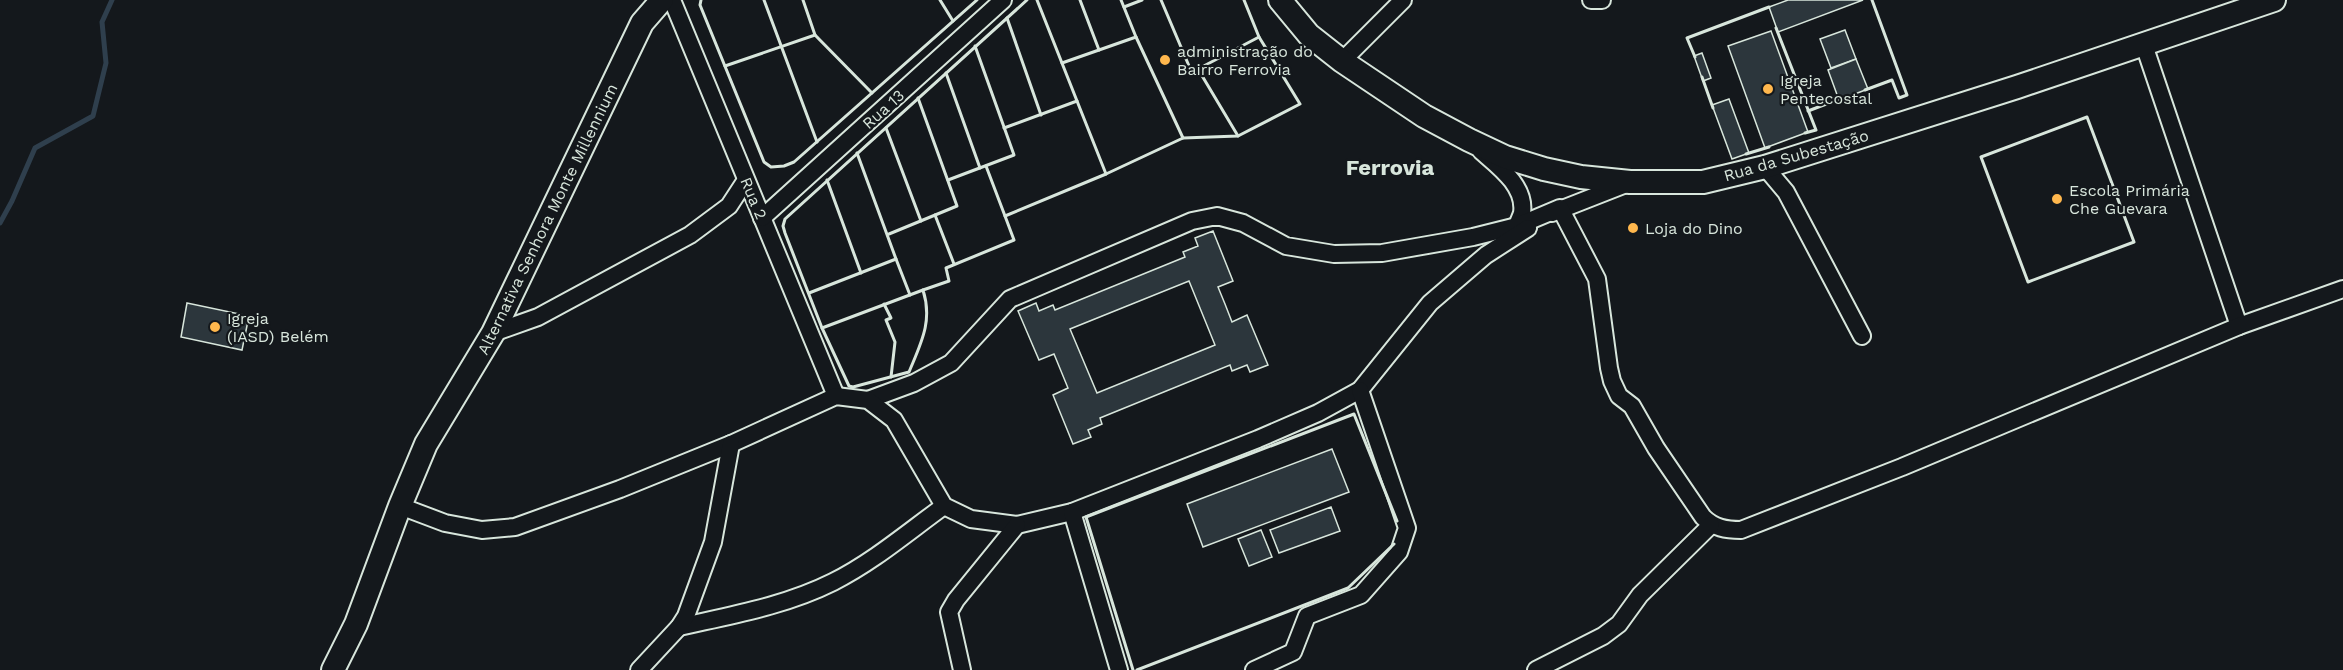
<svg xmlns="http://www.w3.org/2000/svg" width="2343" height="670" font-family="'Work Sans',sans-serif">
<rect width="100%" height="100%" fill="#14181c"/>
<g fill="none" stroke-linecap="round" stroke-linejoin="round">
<polyline stroke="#2f3f4d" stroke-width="5" points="0,223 12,201 35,148 93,116 106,63 102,22 112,0"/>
</g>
<g fill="#2c363c" stroke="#d8e6dc" stroke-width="1.5" fill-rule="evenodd">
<polygon points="1788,0 1863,0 1778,32 1769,7"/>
<polygon points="1845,30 1856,59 1831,68 1820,39"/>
<polygon points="1771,31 1808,132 1765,148 1728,46"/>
<polygon points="1702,53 1711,78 1703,81 1694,56"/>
<polygon points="1856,59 1868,89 1839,100 1828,70"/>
<polygon points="1729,99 1749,153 1732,159 1712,105"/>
<path d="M1213,231L1233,281L1218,287L1225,304L1232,322L1247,315L1268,365L1250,372L1247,365L1232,371L1230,365L1100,418L1102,424L1088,430L1091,437L1073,444L1053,395L1068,388L1054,354L1039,360L1018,311L1036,303L1039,311L1053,305L1055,310L1185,257L1183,252L1198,246L1195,238ZM1189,281L1215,345L1097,393L1070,329Z"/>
<polygon points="187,303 249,316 242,350 181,337"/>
<polygon points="1332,449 1349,492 1203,547 1187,504"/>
<polygon points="1331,507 1340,531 1279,553 1270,530"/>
<polygon points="1261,530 1272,557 1249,566 1238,539"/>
</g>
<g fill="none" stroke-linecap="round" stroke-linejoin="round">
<g stroke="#d8e6dc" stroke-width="20">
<g id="street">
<polyline points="672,0 836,396"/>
<polyline points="1591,0 1602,0"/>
<polyline points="2144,45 2239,326"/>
<polyline points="1342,61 1403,0"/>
<path d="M1481,151C1498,166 1526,186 1522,213C1521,217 1518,222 1517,226"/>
<polyline points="1765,167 1786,192 1862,336"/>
<polyline points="1552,213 1626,184"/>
<polyline points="762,218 1003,0"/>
<polyline points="493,333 538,317 690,235 729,206 746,180"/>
<path d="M868,400L914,383L951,363L1010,299L1192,221L1217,216L1243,223L1286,246L1334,254L1382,253L1473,237L1517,226L1560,208L1597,279L1609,368L1612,381L1619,396L1632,406L1656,448L1703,517C1714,528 1726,530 1741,530L1902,467L2239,326L2343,289"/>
<polyline points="400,506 445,523 482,530 515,527 620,489 731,444 836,396 868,400 894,420 944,506 971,519 1017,525 1072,512 1258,439 1318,413 1360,390 1430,303 1486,255 1528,228"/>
<polyline points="1072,512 1119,670"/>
<path d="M679,627C732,615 785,606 833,582C873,562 908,532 944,506"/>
<polyline points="639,670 679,627 686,616 713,542 731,444"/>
<polyline points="962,670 949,612 956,600 1017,525"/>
<polyline points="1254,670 1293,652 1307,616 1361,595 1399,552 1407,528 1360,390"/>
<polyline points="1536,670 1603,636 1619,624 1640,595 1711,525"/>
</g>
</g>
<g stroke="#d8e6dc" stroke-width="26">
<g id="secondary">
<polyline points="1280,0 1309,35 1342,61 1424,116 1469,140 1505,157 1544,169 1581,177 1630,182 1703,182 1765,167 2017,87 2274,0"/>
<polyline points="333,670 356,624 400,506 426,444 493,333 642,23 662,0"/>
</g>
</g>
<use href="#street" stroke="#14181c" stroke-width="16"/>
<use href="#secondary" stroke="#14181c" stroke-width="22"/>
<g stroke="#d8e6dc" stroke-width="3">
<polyline points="701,0 700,5 764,162 771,167 784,166 794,162 977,0"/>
<polyline points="764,0 817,142"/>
<polyline points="940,0 953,21"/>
<path d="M1027,0L785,219L783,226L785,233L822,328L849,386L853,387L909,372C921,343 933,321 923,290L949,281L946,268L1014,240L1005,216L1106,174L1183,138L1238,136L1300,104L1259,37L1244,0"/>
<polyline points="1080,0 1099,50"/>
<polyline points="1161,0 1192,73 1198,69 1238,136"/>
<polyline points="1124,7 1142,0"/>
<polyline points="1007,18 1041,115"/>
<polyline points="1776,28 1816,130 1805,133"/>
<polyline points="815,35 872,93"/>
<polyline points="1136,37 1183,138"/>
<polyline points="1695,57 1687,38 1769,7"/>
<polyline points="1062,63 1136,37 1121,0"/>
<polyline points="725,66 815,35 803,0"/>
<polyline points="1198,69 1259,37"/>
<polyline points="946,73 980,168"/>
<polyline points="1702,77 1713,108"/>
<polyline points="1865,90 1892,80 1899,98 1907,95 1872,0"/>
<polyline points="1077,101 1106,174"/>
<polyline points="1808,111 1842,98"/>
<polygon points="2087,117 2134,242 2028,282 1981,157"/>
<polyline points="886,128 921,221"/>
<polyline points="1004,128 1077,101 1037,0"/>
<polyline points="1746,154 1769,147"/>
<polyline points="986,166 1005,216"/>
<polyline points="827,180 861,273"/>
<polyline points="948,180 1014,155 975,46"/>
<polyline points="935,215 954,264"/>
<polyline points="889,234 957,206 918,98"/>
<polyline points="896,259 910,295"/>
<polyline points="809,293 896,259 857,153"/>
<polyline points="884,304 891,318 886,320 895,342 891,377"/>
<polyline points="822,328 923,290"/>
<polyline points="1133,670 1086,517 1354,414 1397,521"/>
<polyline points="1137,670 1348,588 1394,544"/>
</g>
</g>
<g fill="#ffb74d" stroke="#14181c" stroke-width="2">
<circle cx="1165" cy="60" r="6"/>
<circle cx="1768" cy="89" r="6"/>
<circle cx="2057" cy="199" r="6"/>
<circle cx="1633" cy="228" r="6"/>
<circle cx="215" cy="327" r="6"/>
</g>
<g text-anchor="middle" stroke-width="4.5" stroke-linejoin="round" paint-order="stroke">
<g font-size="16" fill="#d8e6dc" stroke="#14181c" text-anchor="start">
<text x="1177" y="57">administração do<tspan x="1177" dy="18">Bairro Ferrovia</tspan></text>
<text x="1780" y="86">Igreja<tspan x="1780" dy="18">Pentecostal</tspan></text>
<text x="2069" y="196">Escola Primária<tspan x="2069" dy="18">Che Guevara</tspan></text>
<text x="1645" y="234">Loja do Dino</text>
<text x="227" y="324">Igreja<tspan x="227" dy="18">(IASD) Belém</tspan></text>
</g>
<g font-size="16" fill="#d8e6dc" stroke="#14181c">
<text transform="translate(883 109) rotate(-42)" y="6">Rua 13</text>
<text transform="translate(1796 155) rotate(-16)" y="6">Rua da Subestação</text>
<text transform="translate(754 198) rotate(67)" y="6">Rua 2</text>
<text transform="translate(547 219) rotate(-64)" y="6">Alternativa Senhora Monte Millennium</text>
</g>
<g font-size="22" font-weight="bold" fill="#d8e6dc" stroke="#14181c">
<text x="1390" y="175">Ferrovia</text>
</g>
</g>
</svg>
